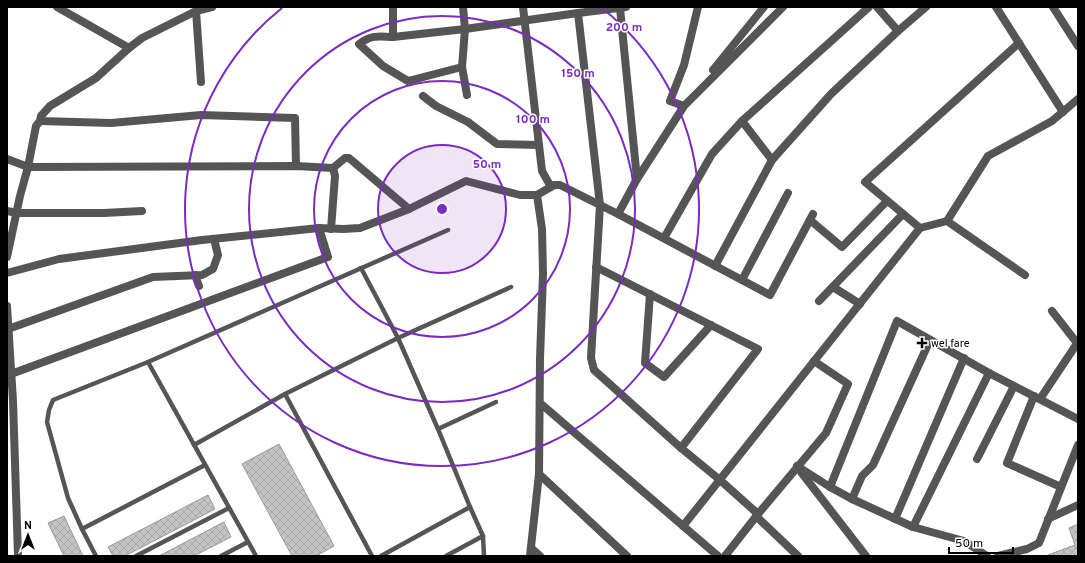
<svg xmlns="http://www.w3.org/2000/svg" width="1085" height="563" font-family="Overpass,sans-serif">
<defs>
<pattern id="building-cross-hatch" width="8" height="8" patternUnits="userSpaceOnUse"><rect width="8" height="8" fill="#c4c4c4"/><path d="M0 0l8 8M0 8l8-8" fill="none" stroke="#a7a7a7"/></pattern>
</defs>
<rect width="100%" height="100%" fill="#fff"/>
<g fill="url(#building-cross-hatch)" stroke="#999">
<polygon points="279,444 334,546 316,556 292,556 242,464"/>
<polygon points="208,495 215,509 125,556 113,556 108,547"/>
<polygon points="64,516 83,556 64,556 48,523"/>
<polygon points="224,522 231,537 194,556 159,556"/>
<polygon points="1078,524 1078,556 1048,556 1048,555 1075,545 1069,528"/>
</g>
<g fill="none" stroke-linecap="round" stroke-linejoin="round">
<g stroke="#555" stroke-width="4.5">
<polyline points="361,268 398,338 438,429 470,507 483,536 484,556"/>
<polyline points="285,394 372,556"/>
<polyline points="438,429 496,402"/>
<polyline points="194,445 285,394 398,338 511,287"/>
<polyline points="82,529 205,465"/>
<polyline points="96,556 82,529 68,498 47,422 49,410 53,400 148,362"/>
<polyline points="136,556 229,508"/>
<polyline points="221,556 248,542"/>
<polyline points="256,556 148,362 448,230"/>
<polyline points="381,556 470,507"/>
<polyline points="446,556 483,536"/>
</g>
<g stroke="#555" stroke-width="8">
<polyline points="57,7 129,48"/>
<polyline points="212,7 196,11 142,38 129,48 96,78 50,106 41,116 40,121 36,126 28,167 296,166 333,168 345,158 349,158 409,209"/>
<polyline points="393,7 393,37 465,29 578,13 626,7"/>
<polyline points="463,7 465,29 462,67 467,95"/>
<polyline points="523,7 542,171 551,187"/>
<polyline points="877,7 898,31"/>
<polyline points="996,7 1063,112"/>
<polyline points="1053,7 1078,46"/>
<polyline points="198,8 196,11 201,82"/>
<polyline points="620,8 637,179"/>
<polyline points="578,13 600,205 591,358 594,370 681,448 720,480 758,514 725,556"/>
<path d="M393,37C379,36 370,35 359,44L383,66L408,81L462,67"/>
<polyline points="713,70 764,7"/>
<polyline points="423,96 436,106 468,122 497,144 539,145"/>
<polyline points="686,104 783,7"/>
<polyline points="40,121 111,123 201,115 295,118 296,166"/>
<polyline points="7,159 28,167 20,196 7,257"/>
<polyline points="772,160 831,94 898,31 926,7"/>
<polyline points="7,211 17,213 104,213 142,211"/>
<polyline points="618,214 637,179 684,106 670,101 684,65 698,7"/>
<polyline points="810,220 842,247 887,201"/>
<polyline points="947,221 988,156 1052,121 1078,99"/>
<polyline points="920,228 947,221 1025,275"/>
<polyline points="331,229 335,176 333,168"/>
<polyline points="664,238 712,154 742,121 869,7"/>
<polyline points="715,266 772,160 742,121"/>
<polyline points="596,267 758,349 681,448"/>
<polyline points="7,273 59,259 202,240 319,228 343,229 360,228 409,209 466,181 520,195 537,195 554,185 560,185 618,214 770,295 813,214"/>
<polyline points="195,275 199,286"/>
<polyline points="742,280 788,193"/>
<polyline points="833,287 860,304"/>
<polyline points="650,294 645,363 664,377 711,325"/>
<polyline points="819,301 903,214"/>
<polyline points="7,306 13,401 18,556"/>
<polyline points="1052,311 1077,343"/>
<polyline points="8,329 153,277 202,275 213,269 218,255 214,239"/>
<polyline points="11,374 328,257 319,228"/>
<polyline points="1034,396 1007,463 1061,487"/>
<polyline points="1040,399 1078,342"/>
<polyline points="540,403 718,556"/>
<polyline points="977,459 1014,386"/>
<polyline points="797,466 830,487 852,499 913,527 964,541 987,556"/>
<polyline points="801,472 866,556"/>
<polyline points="539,474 627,556"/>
<polyline points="830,487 897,321 989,373"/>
<polyline points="852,499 862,476 873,465 930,340"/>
<polyline points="758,514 826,433 848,384 814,361"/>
<polyline points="756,516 798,556"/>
<polyline points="895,519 964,358"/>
<polyline points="1048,519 1078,505"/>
<polyline points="683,526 920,228 865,182 1019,43"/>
<polyline points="913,527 989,373 1078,419"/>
<polyline points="531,548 540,556"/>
<polyline points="530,556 539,474 540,359 543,274 542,229 537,195"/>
<polyline points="998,556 1027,549 1039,543 1078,445"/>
</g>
</g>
<circle cx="442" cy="209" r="64" fill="#7b2cbf" fill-opacity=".12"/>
<g fill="none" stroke="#7b2cbf" stroke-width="2">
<circle cx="442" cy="209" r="64"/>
<circle cx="442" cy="209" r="128"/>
<circle cx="442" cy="209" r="193"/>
<path d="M602 8A257 257 0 1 1 282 8"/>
</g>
<path fill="#000" stroke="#fff" stroke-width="1.5" d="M920 337h4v4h4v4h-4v4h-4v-4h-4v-4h4z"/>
<g text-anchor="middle" stroke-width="3" stroke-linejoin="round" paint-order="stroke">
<g font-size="11" fill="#000" stroke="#fff" text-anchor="start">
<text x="931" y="347">wel fare</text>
</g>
</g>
<circle cx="442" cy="209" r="6" fill="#7b2cbf" stroke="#fff" stroke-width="2"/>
<g font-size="12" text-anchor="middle" font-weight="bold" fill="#7b2cbf" stroke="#fff" stroke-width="3" stroke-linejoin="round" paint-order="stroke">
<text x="624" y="31">200 m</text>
<text x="578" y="77">150 m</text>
<text x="533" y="123">100 m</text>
<text x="487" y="168">50 m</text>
</g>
<rect width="1085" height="563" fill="none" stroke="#000000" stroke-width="16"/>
<g transform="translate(28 535)" stroke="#ffffff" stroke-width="3" paint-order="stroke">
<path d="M0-3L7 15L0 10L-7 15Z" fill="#000000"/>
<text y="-6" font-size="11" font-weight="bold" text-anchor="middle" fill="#000000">N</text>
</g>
<path d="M949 547v6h64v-6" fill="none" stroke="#000000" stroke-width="2"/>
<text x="955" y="547" font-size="12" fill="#000000" stroke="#ffffff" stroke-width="3" paint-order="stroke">50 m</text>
</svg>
